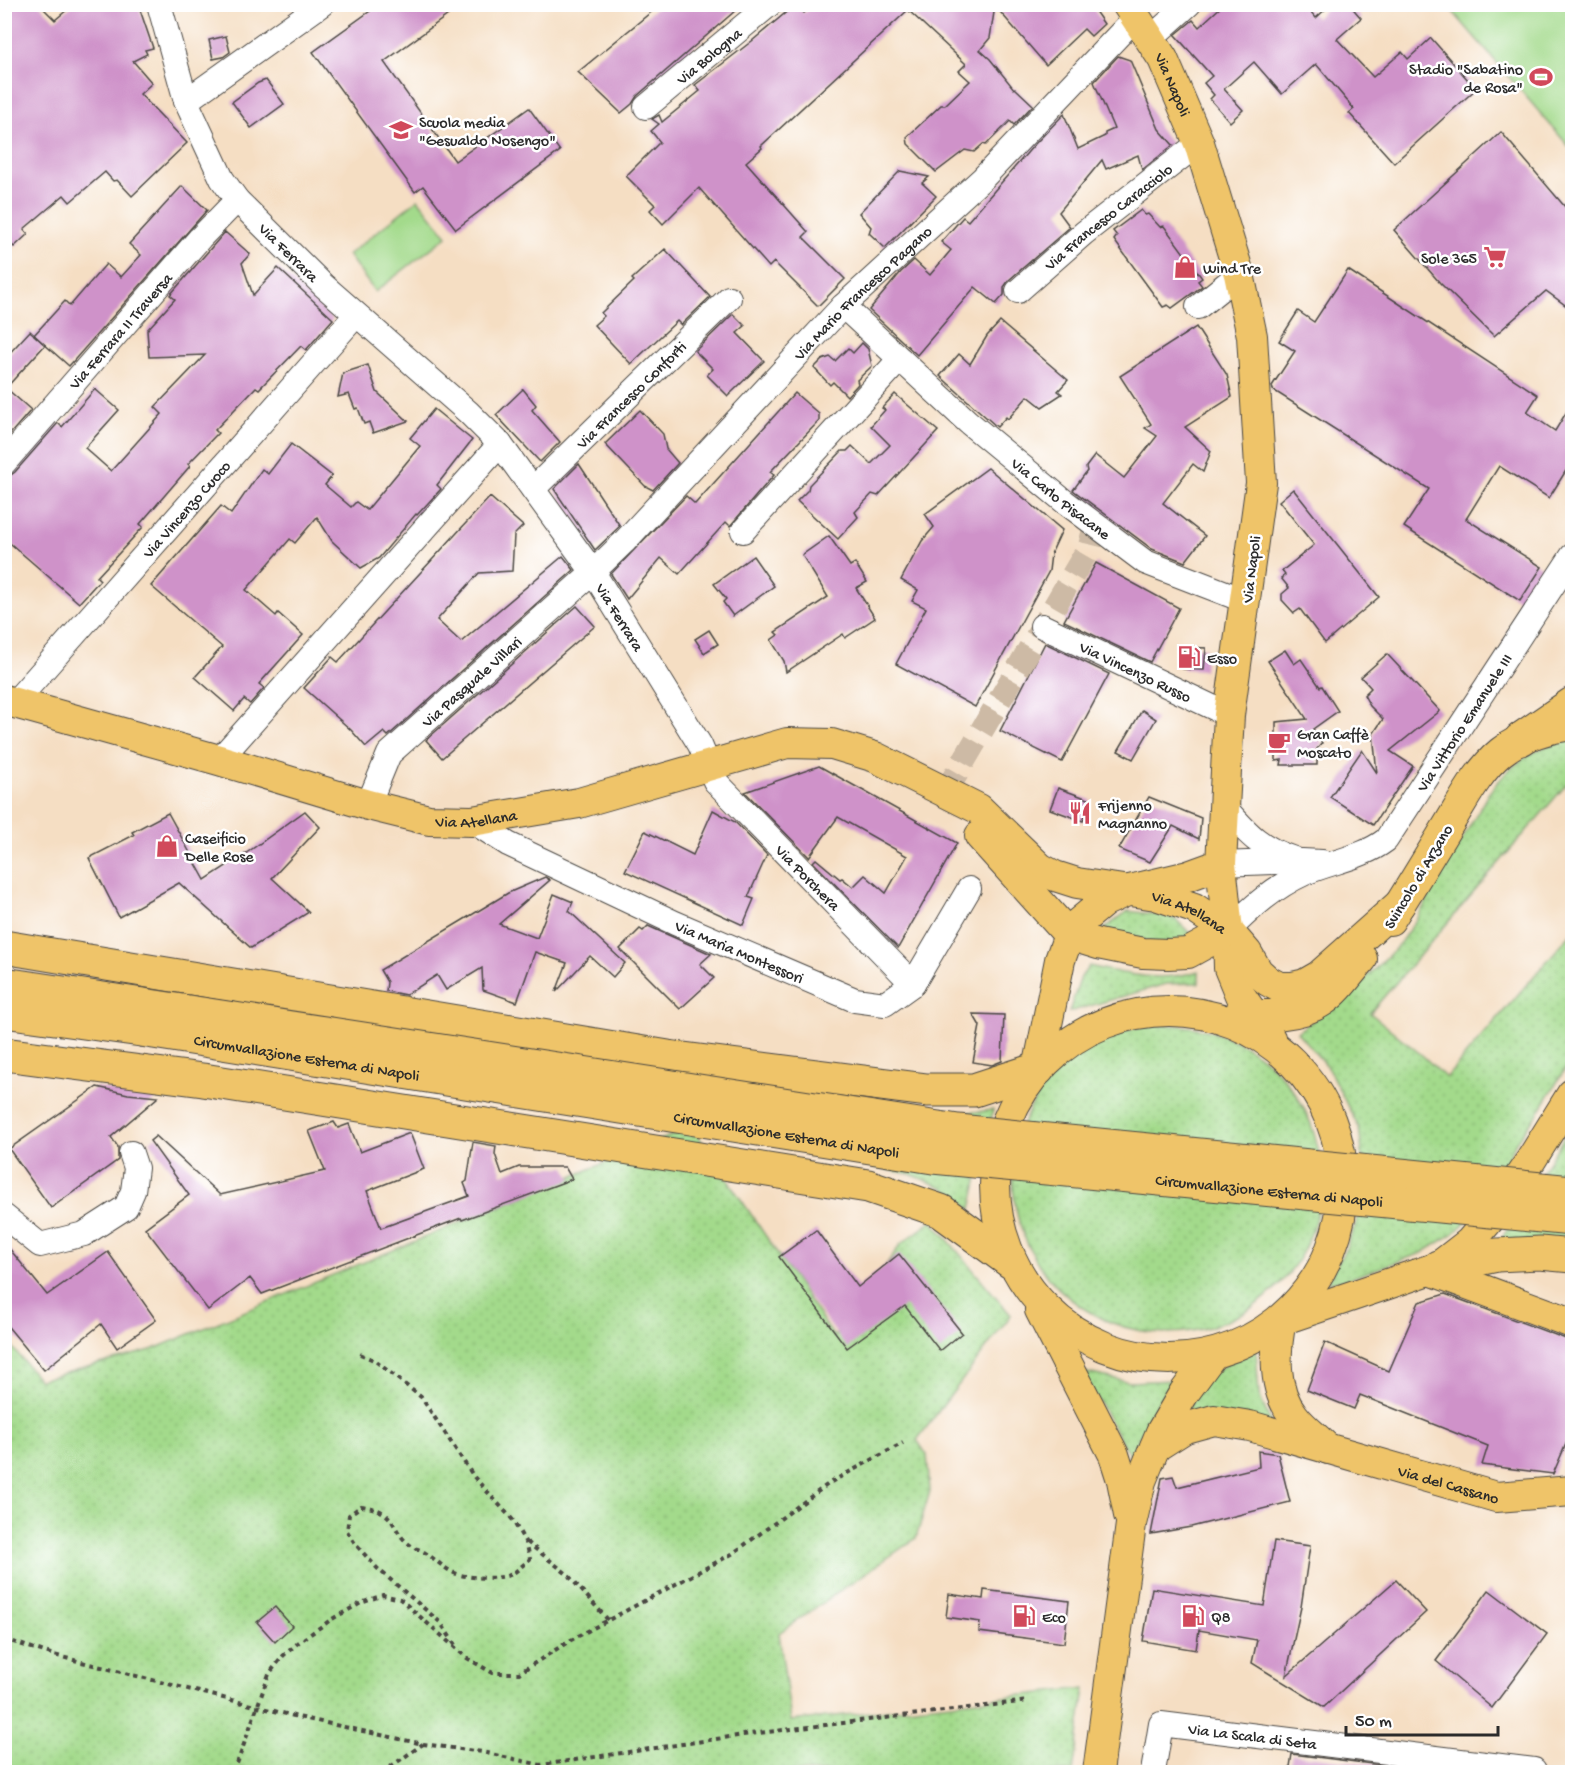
<svg xmlns="http://www.w3.org/2000/svg" width="1577" height="1777" font-family="'Gochi Hand',sans-serif">
<defs>
<pattern id="grass-dots" width="8" height="8" patternUnits="userSpaceOnUse" patternTransform="scale(1.5)"><rect width="8" height="8" fill="#a3da8b"/><path d="M2 2h.1M6 6h.1" fill="none" stroke="#8cbb78" stroke-width="1.8" stroke-linecap="round"/></pattern>
</defs>
<rect width="100%" height="100%" fill="#fff"/>
<filter id="ink" filterUnits="userSpaceOnUse"><feTurbulence type="fractalNoise" baseFrequency=".0167" numOctaves="2"/><feDisplacementMap in="SourceGraphic" scale="12" xChannelSelector="R" yChannelSelector="G"/><feConvolveMatrix kernelMatrix="1 2 1 2 8 2 1 2 1" color-interpolation-filters="sRGB"/></filter>
<filter id="wash" filterUnits="userSpaceOnUse"><feTurbulence type="fractalNoise" baseFrequency=".008" numOctaves="4" result="noise"/><feDisplacementMap in="SourceGraphic" scale="24" xChannelSelector="R" yChannelSelector="G"/><feGaussianBlur stdDeviation="1.35" result="paint"/><feColorMatrix in="noise" values="0 0 0 0 0 0 0 0 0 0 0 0 0 0 0 0 0 1.4 0 .05"/><feComposite in="paint" operator="in"/></filter>
<g filter="url(#wash)">
<rect width="100%" height="100%" fill="#f5dec3"/>
<g fill="url(#grass-dots)" stroke="#67825b" stroke-width="1.5">
<path d="M1572,740V778L1370,1013L1423,1056L1446,1078L1572,932V1058L1538,1113L1516,1142L1500,1175L1468,1220L1453,1234L1422,1253L1348,1279L1327,1282L1346,1248L1355,1226L1360,1208L1363,1160L1359,1128L1328,1068L1297,1032L1348,995L1397,947L1416,920L1488,794C1510,765 1535,745 1572,740Z"/>
<polygon points="1128,911 1167,916 1175,919 1193,936 1187,942 1154,943 1103,930"/>
<path d="M1089,966C1128,974 1160,983 1199,971V983L1166,984L1069,1012L1081,977Z"/>
<circle cx="1167" cy="1179" r="154"/>
<polygon points="993,1110 971,1209 942,1187 910,1174 873,1167 879,1111 942,1115"/>
<polygon points="1572,1124 1572,1248 1500,1241"/>
<polygon points="692,1127 834,1337 901,1244 932,1221 1011,1315 917,1440 927,1455 930,1491 916,1538 779,1633 791,1721 1085,1688 1073,1772 5,1772 4,1337 39,1380 151,1350"/>
<polygon points="1256,1350 1259,1395 1271,1423 1183,1415 1206,1379 1237,1356"/>
<polygon points="1082,1372 1130,1382 1173,1380 1157,1403 1130,1456"/>
</g>
<g fill="#a3da8b" stroke="#67825b" stroke-width="1.5">
<polygon points="1447,5 1572,5 1572,150"/>
<polygon points="418,199 447,236 375,292 348,255"/>
</g>
<g id="blocks">
<g fill="#cf92c9">
<polygon points="4,4 39,4 55,20 74,4 138,4 153,48 145,50 147,54 133,61 152,83 140,94 187,143 132,196 117,180 113,181 105,172 70,202 64,195 24,229 28,234 14,247 4,237"/>
<polygon points="380,4 463,4 384,62 455,161 529,108 560,151 456,229 423,186 415,192 313,52"/>
<polygon points="661,4 743,4 637,96 632,104 621,113 578,72"/>
<polygon points="796,4 804,13 814,4 1090,4 1104,24 1091,36 1084,29 1046,65 995,6 990,38 980,50 990,59 1014,89 1015,88 1033,105 1014,125 1010,121 986,145 983,144 974,152 965,150 936,172 908,144 907,137 941,105 945,105 970,81 959,71 966,64 908,10 761,146 762,148 746,162 808,232 803,237 845,279 818,306 774,262 769,267 699,188 663,224 650,210 655,205 626,176 660,142 651,131 659,124 652,119 659,115 662,122 700,91 695,85 752,41"/>
<polygon points="1224,4 1304,4 1316,18 1331,4 1349,4 1361,18 1337,39 1373,77 1402,52 1408,59 1431,38 1476,89 1394,163 1349,113 1354,109 1316,64 1282,94 1254,62 1224,89 1243,110 1230,122 1210,99 1214,95 1204,83 1212,76 1175,35 1193,20 1199,27"/>
<polygon points="226,36 230,52 223,57 213,59 209,40"/>
<polygon points="1118,56 1130,60 1159,129 1173,145 1142,170 1138,155 1106,169 1102,160 1059,212 1070,227 1009,280 1004,287 1004,295 996,304 975,287 917,355 869,310 901,272 914,260 930,275 951,250 941,242 963,217 968,221 1034,145 1064,114 1078,149 1105,136 1105,133 1114,129 1094,82"/>
<polygon points="266,80 284,104 251,128 232,102 258,83"/>
<polygon points="1501,132 1572,215 1572,310 1546,291 1494,336 1440,283 1394,230"/>
<polygon points="900,171 929,177 922,183 936,196 885,248 869,233 871,227 859,213"/>
<polygon points="182,186 207,210 69,366 34,335 65,301 70,306 106,264 121,277 141,255 129,244"/>
<polygon points="1141,210 1145,215 1148,214 1160,227 1164,226 1202,278 1198,281 1202,286 1172,308 1168,305 1163,307 1114,240 1117,236 1113,231"/>
<polygon points="225,232 250,254 242,263 253,295 278,268 333,319 306,350 301,346 259,389 256,387 215,430 218,433 188,464 190,466 140,524 143,527 97,577 100,580 79,603 4,538 4,480 15,472 58,423 62,427 95,389 119,410 85,448 111,471 162,414 155,407 205,355 149,357 147,330 175,299 170,295"/>
<polygon points="665,249 710,297 681,325 677,321 631,364 594,325 604,316 601,313 634,281 632,279"/>
<polygon points="1348,270 1538,395 1527,412 1555,431 1572,403 1572,461 1549,498 1499,466 1466,519 1542,567 1520,601 1404,527 1429,489 1273,390 1272,386 1295,351 1279,341 1298,311 1314,322"/>
<polygon points="733,314 745,326 737,333 764,361 728,396 707,375 713,369 695,351"/>
<polygon points="1000,322 1068,380 1058,391 1062,394 1042,407 1028,396 1008,419 1006,417 997,427 940,376 959,354 970,364 987,336"/>
<polygon points="1196,327 1227,375 1232,397 1185,427 1211,451 1203,472 1193,464 1163,503 1205,536 1185,562 1152,549 1073,490 1087,471 1086,467 1095,455 1124,478 1157,436 1145,428 1151,424 1120,376"/>
<polygon points="30,331 45,345 6,388 31,410 4,441 4,359"/>
<polygon points="862,343 868,349 872,366 857,380 858,384 847,396 833,382 830,385 814,368 822,360 830,357 835,361 848,348 853,353"/>
<polygon points="368,365 377,392 408,421 373,433 369,422 364,424 358,408 355,409 349,394 338,397 343,373"/>
<polygon points="523,389 536,405 532,410 560,442 540,462 496,415"/>
<polygon points="795,393 819,414 819,421 770,472 774,475 730,526 726,522 679,574 661,558 627,599 611,574 686,496 695,504"/>
<polygon points="895,394 938,431 878,496 872,494 855,512 858,517 838,539 797,501 808,490 809,485 842,451 847,451 852,446 871,464 890,445 871,426 885,410 882,408"/>
<polygon points="434,409 472,440 437,485 441,489 417,515 416,514 379,558 361,568 332,541 317,517 295,543 290,539 246,590 276,616 278,613 303,635 259,684 264,688 250,704 244,699 234,711 195,677 222,647 151,586 221,506 231,514 262,469 268,474 291,444 332,476 325,485 351,507 356,502 367,510 420,446 410,438"/>
<polygon points="640,410 663,434 666,449 678,463 653,490 645,486 605,444"/>
<polygon points="579,464 620,526 595,550 554,489"/>
<polygon points="988,468 1062,530 1051,554 1049,571 975,707 896,664 926,608 912,601 918,590 901,580 922,541 934,527 925,514"/>
<polygon points="1293,489 1379,597 1325,643 1300,609 1294,613 1282,600 1282,594 1289,588 1281,578 1285,575 1282,571 1314,545 1279,501"/>
<polygon points="490,497 523,526 514,535 512,571 479,573 437,620 461,642 563,556 574,570 388,736 384,732 366,747 351,730 304,688 332,657 338,662"/>
<polygon points="829,536 850,566 855,563 867,582 856,588 875,618 845,638 843,634 786,672 784,661 771,640 778,635 775,632 828,597 802,555"/>
<polygon points="753,556 774,586 733,616 723,602 726,599 714,584"/>
<polygon points="1096,563 1179,608 1150,662 1064,621"/>
<polygon points="577,606 595,626 442,758 426,740"/>
<polygon points="709,630 718,644 704,653 695,639"/>
<polygon points="1045,643 1109,674 1062,762 1000,731"/>
<polygon points="1184,647 1206,648 1204,670 1183,669"/>
<polygon points="1285,650 1294,664 1301,659 1320,687 1322,686 1338,711 1313,729 1322,743 1317,749 1317,765 1281,765 1282,760 1276,761 1276,722 1307,719 1268,661"/>
<polygon points="1387,654 1440,711 1390,751 1413,766 1373,825 1330,797 1362,750 1377,773 1373,734 1383,719 1370,706 1364,695 1371,688 1361,677"/>
<polygon points="1142,710 1156,719 1133,759 1118,751"/>
<polygon points="819,766 957,843 898,948 813,862 816,859 840,879 842,878 853,887 865,875 886,893 907,856 838,817 809,857 745,792"/>
<polygon points="1058,788 1091,800 1083,821 1050,809"/>
<polygon points="1149,797 1201,818 1199,839 1173,826 1150,862 1119,849"/>
<polygon points="713,810 735,822 767,855 748,897 754,899 743,925 625,871 645,831 693,855"/>
<polygon points="305,811 320,827 272,878 309,912 251,948 179,883 119,917 89,858 134,835 132,832 168,813 205,880 245,854"/>
<polygon points="545,877 550,880 499,924 537,938 554,894 573,902 569,911 625,963 613,977 590,956 556,992 567,963 535,952 517,1002 483,990 482,968 446,990 437,975 406,995 386,991 387,982 380,970 508,893"/>
<polygon points="648,926 711,954 700,964 714,978 680,1009 620,949 640,929 643,931"/>
<polygon points="973,1014 1004,1015 1002,1061 992,1065 973,1062 980,1026"/>
<polygon points="97,1087 128,1094 158,1097 111,1137 118,1147 118,1160 51,1208 9,1149"/>
<polygon points="334,1122 338,1128 349,1124 360,1152 410,1133 424,1169 367,1191 381,1228 469,1196 464,1183 467,1181 473,1142 496,1146 495,1154 502,1174 519,1167 565,1167 572,1179 462,1220 461,1218 262,1294 250,1278 208,1310 145,1228 189,1195 150,1141 156,1136 220,1195 325,1171 309,1131"/>
<polygon points="816,1230 858,1287 899,1254 962,1333 940,1351 905,1306 847,1348 779,1257"/>
<polygon points="4,1242 47,1295 108,1252 156,1320 117,1348 101,1324 44,1370 4,1322"/>
<polygon points="1445,1294 1566,1339 1572,1340 1572,1430 1553,1474 1482,1465 1488,1446 1360,1395 1354,1409 1307,1390 1325,1342 1389,1371 1419,1302"/>
<polygon points="1258,1451 1278,1454 1290,1502 1191,1527 1151,1534 1162,1478 1173,1476 1177,1487 1259,1467"/>
<polygon points="1274,1541 1310,1546 1301,1607 1286,1676 1396,1580 1426,1612 1324,1707 1252,1663 1257,1640 1199,1630 1196,1650 1143,1641 1152,1588 1264,1606"/>
<polygon points="984,1590 1069,1601 1064,1643 979,1632 980,1622 946,1617 949,1594 983,1599"/>
<polygon points="1489,1590 1547,1634 1492,1708 1436,1661"/>
<polygon points="275,1607 292,1626 275,1642 257,1622"/>
<polygon points="1292,1754 1388,1766 1388,1773 1289,1773"/>
</g>
</g>
</g>
<g filter="url(#ink)">
<use href="#blocks" fill-opacity="0" stroke="#494642" stroke-width="1.5"/>
<g fill="none" stroke-linecap="round" stroke-linejoin="round">
<polyline stroke="#cdbaa5" stroke-width="24" stroke-dasharray="24 12" stroke-linecap="butt" points="945,793 1090,546 1095,525"/>
<g stroke="#494642" stroke-width="26">
<g id="minor">
<path id="s1" d="M159,4L186,101L222,179L237,200L323,285L468,412L500,444L593,572L700,745L715,781L913,984"/>
<polyline points="1151,38 1189,4"/>
<polyline points="186,101 322,4"/>
<path id="s2" d="M646,107L770,4"/>
<path id="s3" d="M1018,291L1084,233L1199,143"/>
<path id="s4" d="M843,306L968,422L1065,502L1145,562L1246,601"/>
<polyline points="1198,307 1239,274"/>
<path id="s5" d="M4,463L200,238L237,200"/>
<path id="s6" d="M533,489L729,298"/>
<polyline points="743,531 900,359"/>
<path id="s7" d="M1042,626L1229,715"/>
<path id="s8" d="M15,702L356,315"/>
<polyline points="219,760 500,444"/>
<path id="s9" d="M368,805L389,754L593,572L624,542L843,306L983,178L1136,17"/>
<path d="M1225,808C1248,834 1260,848 1294,859"/>
<path id="s10" d="M472,821L508,844L675,923L855,1000L885,1004L913,984L969,889"/>
<polyline points="1221,864 1302,861 1322,862"/>
<path id="s11" d="M1228,931C1251,908 1274,887 1305,873C1333,861 1362,858 1386,840L1572,556"/>
<polyline points="4,1216 40,1245 84,1234 126,1207 133,1191 136,1168 131,1153"/>
<path id="s12" d="M1153,1772L1161,1724L1534,1770V1772"/>
</g>
</g>
<g stroke="#494642" stroke-width="32">
<g id="major">
<path id="s13" d="M1127,4L1163,59L1199,143L1239,274L1252,336L1261,483L1229,715L1221,864L1228,931L1229,968L1240,995L1270,1038"/>
<path id="s14" d="M4,700L219,760L368,805L429,820L472,821L579,803L787,743L832,744L875,757L979,809L1040,868L1055,876L1077,883L1156,895L1194,908L1228,931L1247,953L1258,972L1268,981L1279,987H1292L1305,984L1319,976L1400,904"/>
<polyline points="980,836 1069,935 1098,944 1143,953 1168,954 1188,953 1228,931"/>
<path d="M1390,920C1410,888 1430,855 1450,822C1464,799 1479,770 1501,752C1521,736 1547,728 1572,725"/>
<circle cx="1169" cy="1185" r="174"/>
<path d="M1239,1014C1266,1016 1299,1017 1323,1001C1338,991 1350,973 1362,959"/>
<polyline points="1038,1069 1060,960 1069,935 1076,925 1105,901 1129,890 1188,876 1221,864"/>
<polyline points="1430,1270 1572,1323"/>
<polyline points="1040,1310 1114,1455 1122,1480 1129,1515"/>
<path id="s15" d="M1155,1447L1185,1428L1214,1420L1250,1426L1496,1497L1572,1491"/>
<path d="M1328,1449C1317,1438 1303,1428 1294,1416C1272,1389 1275,1351 1281,1320L1438,1267L1470,1242L1494,1214L1531,1160L1572,1094"/>
<polyline points="1098,1772 1131,1524 1141,1481 1161,1432 1184,1393 1212,1355"/>
</g>
</g>
<g stroke="#494642" stroke-width="35">
<g id="highway">
<polyline points="1521,739 1572,704"/>
<polyline points="4,947 668,1057 927,1090 974,1090 1038,1069"/>
<polyline points="4,984 143,1005"/>
<polyline points="4,1011 141,1030"/>
<polyline points="4,1054 203,1080 868,1186 941,1211 1011,1262"/>
<polyline points="1438,1267 1497,1255 1540,1253 1572,1256"/>
</g>
</g>
<g stroke="#494642" stroke-width="4" stroke-dasharray="4.5 4.5" stroke-linecap="butt">
<path d="M360,1354L374,1360L421,1397L474,1477L512,1519L527,1545L530,1559C524,1564 518,1570 512,1574C501,1580 469,1578 457,1574C443,1569 434,1557 422,1551C419,1549 416,1549 413,1547C388,1531 401,1511 361,1506L349,1515L347,1531L356,1545L378,1569L441,1623L457,1648"/>
<polyline points="527,1542 567,1574 609,1621"/>
<polyline points="4,1639 54,1655 298,1717 423,1744 482,1752 541,1765 750,1734 1028,1701"/>
<polyline points="234,1772 269,1674 283,1656 299,1642 332,1619 361,1603 383,1595 400,1599 467,1658 493,1673 519,1673 571,1640 732,1554 831,1482 903,1443"/>
<polyline points="383,1772 423,1744"/>
</g>
<use href="#minor" stroke="#fff" stroke-width="24"/>
<use href="#major" stroke="#efc469" stroke-width="30"/>
<use href="#highway" stroke="#efc469" stroke-width="33"/>
<g stroke="#494642" stroke-width="35" stroke-linecap="butt">
<g id="highway-bridge">
<polyline points="143,1005 958,1131 1572,1192"/>
<path id="s16" d="M141,1030L933,1157L1572,1219"/>
</g>
</g>
<use href="#highway-bridge" stroke="#efc469" stroke-width="33"/>
</g>
</g>
<defs>
<g id="stadium-bare" transform="scale(1.8)"><path d="M0-5a6.5 5 0 1 0 0 10a6.5 5 0 1 0 0-10ZM-3.5-1.8h7v3.6h-7Z" fill="#d1495b" stroke="#fff" stroke-width="2.5" paint-order="stroke"/></g>
<g id="school-bare" transform="scale(1.8)"><path d="M0-5L7-2L0 1L-7-2ZM-4 1L0 2.5L4 1V4Q0 6-4 4Z" fill="#d1495b" stroke="#fff" stroke-width="2.5" paint-order="stroke"/></g>
<g id="supermarket-bare" transform="scale(1.8)"><path d="M-6-5.5h2.5l.6 2H6L4.5 2H-2.5L-4.4-4H-6ZM-1.5 3.2a1.3 1.3 0 1 0 .1 0ZM3 3.2a1.3 1.3 0 1 0 .1 0Z" fill="#d1495b" stroke="#fff" stroke-width="2.5" paint-order="stroke"/></g>
<g id="shop-bare" transform="scale(1.8)"><path d="M-5-2.5h2.3a2.7 3.5 0 0 1 5.4 0H5L5.5 6h-11ZM-1.5-2.5h3a1.5 2.3 0 0 0-3 0Z" fill="#d1495b" stroke="#fff" stroke-width="2.5" paint-order="stroke"/></g>
<g id="fuel-bare" transform="scale(1.8)"><path d="M-5.5-6h7V0h2V4h1.3V-2.5L3-4.5l.8-.8L6-3V5H2.5V1h-1V6h-7ZM-4.2-4.7v3.2H.2V-4.7Z" fill="#d1495b" stroke="#fff" stroke-width="2.5" paint-order="stroke"/></g>
<g id="cafe-bare" transform="scale(1.8)"><path d="M-5.5-4.5H6V0H3Q3 3.5 0 3.5H-2.5Q-5.5 3.5-5.5 0ZM3-3.2v2h1.7v-2ZM-6 4.5H4V6H-6Z" fill="#d1495b" stroke="#fff" stroke-width="2.5" paint-order="stroke"/></g>
<g id="restaurant-bare" transform="scale(1.8)"><path d="M-5-6h1v4h1v-4h1v4h1v-4h1v5L-1.5 .5V6h-2V.5L-5-1ZM5-6V6H3V1.5H1.5Q1.5-4 5-6Z" fill="#d1495b" stroke="#fff" stroke-width="2.5" paint-order="stroke"/></g>
</defs>
<g fill-rule="evenodd">
<use href="#stadium-bare" x="1541" y="77"/>
<use href="#school-bare" x="401" y="130"/>
<use href="#supermarket-bare" x="1495" y="257"/>
<use href="#shop-bare" x="1185" y="267"/>
<use href="#fuel-bare" x="1189" y="657"/>
<use href="#cafe-bare" x="1279" y="742"/>
<use href="#restaurant-bare" x="1080" y="813"/>
<use href="#shop-bare" x="167" y="846"/>
<use href="#fuel-bare" x="1024" y="1616"/>
<use href="#fuel-bare" x="1193" y="1616"/>
</g>
<g text-anchor="middle" stroke-width="5" stroke-linejoin="round" paint-order="stroke">
<g font-size="16" fill="#2b2b2b" stroke="#fff">
<text dy="6" stroke="none"><textPath href="#s2" startOffset="81">Via Bologna</textPath></text>
<text dy="6" stroke="none"><textPath href="#s13" startOffset="93">Via Napoli</textPath></text>
<text dy="6" stroke="none"><textPath href="#s3" startOffset="117">Via Francesco Caracciolo</textPath></text>
<text dy="6" stroke="none"><textPath href="#s1" startOffset="286">Via Ferrara</textPath></text>
<text dy="6" stroke="none"><textPath href="#s9" startOffset="717">Via Mario Francesco Pagano</textPath></text>
<text dy="6" stroke="none"><textPath href="#s5" startOffset="176">Via Ferrara II Traversa</textPath></text>
<text dy="6" stroke="none"><textPath href="#s6" startOffset="136">Via Francesco Conforti</textPath></text>
<text dy="6" stroke="none"><textPath href="#s4" startOffset="291">Via Carlo Pisacane</textPath></text>
<text dy="6" stroke="none"><textPath href="#s8" startOffset="258">Via Vincenzo Cuoco</textPath></text>
<text transform="translate(1250 569) rotate(-83)" y="6">Via Napoli</text>
<text dy="6" stroke="none"><textPath href="#s1" startOffset="782">Via Ferrara</textPath></text>
<text dy="6" stroke="none"><textPath href="#s7" startOffset="104">Via Vincenzo Russo</textPath></text>
<text dy="6" stroke="none"><textPath href="#s9" startOffset="165">Via Pasquale Villari</textPath></text>
<text dy="6" stroke="none"><textPath href="#s11" startOffset="326">Via Vittorio Emanuele III</textPath></text>
<text dy="6" stroke="none"><textPath href="#s14" startOffset="489">Via Atellana</textPath></text>
<text dy="6" stroke="none"><textPath href="#s1" startOffset="1106">Via Porchera</textPath></text>
<text transform="translate(1417 876) rotate(-59)" y="6">Svincolo di Arzano</text>
<text dy="6" stroke="none"><textPath href="#s14" startOffset="1258">Via Atellana</textPath></text>
<text dy="6" stroke="none"><textPath href="#s10" startOffset="298">Via Maria Montessori</textPath></text>
<text dy="6" stroke="none"><textPath href="#s16" startOffset="168">Circumvallazione Esterna di Napoli</textPath></text>
<text dy="6" stroke="none"><textPath href="#s16" startOffset="654">Circumvallazione Esterna di Napoli</textPath></text>
<text dy="6" stroke="none"><textPath href="#s16" startOffset="1140">Circumvallazione Esterna di Napoli</textPath></text>
<text dy="6" stroke="none"><textPath href="#s15" startOffset="309">Via del Cassano</textPath></text>
<text dy="6" stroke="none"><textPath href="#s12" startOffset="141">Via La Scala di Seta</textPath></text>
</g>
<g font-size="16" fill="#2b2b2b" stroke="#fff" text-anchor="start">
<text x="1523" y="74" text-anchor="end">Stadio "Sabatino<tspan x="1523" dy="18">de Rosa"</tspan></text>
<text x="419" y="127">Scuola media<tspan x="419" dy="18">"Gesualdo Nosengo"</tspan></text>
<text x="1477" y="263" text-anchor="end">Sole 365</text>
<text x="1203" y="273">Wind Tre</text>
<text x="1207" y="663">Esso</text>
<text x="1297" y="739">Gran Caffè<tspan x="1297" dy="18">Moscato</tspan></text>
<text x="1098" y="810">Frijenno<tspan x="1098" dy="18">Magnanno</tspan></text>
<text x="185" y="843">Caseificio<tspan x="185" dy="18">Delle Rose</tspan></text>
<text x="1042" y="1622">Eco</text>
<text x="1211" y="1622">Q8</text>
</g>
</g>
<rect width="1577" height="1777" fill="none" stroke="#fff" stroke-width="24"/>
<path d="M1346 1726v9h152v-9" fill="none" stroke="#2b2b2b" stroke-width="3"/>
<text x="1355" y="1726" font-size="18" fill="#2b2b2b" stroke="#ffffff" stroke-width="4.5" paint-order="stroke">50 m</text>
</svg>
